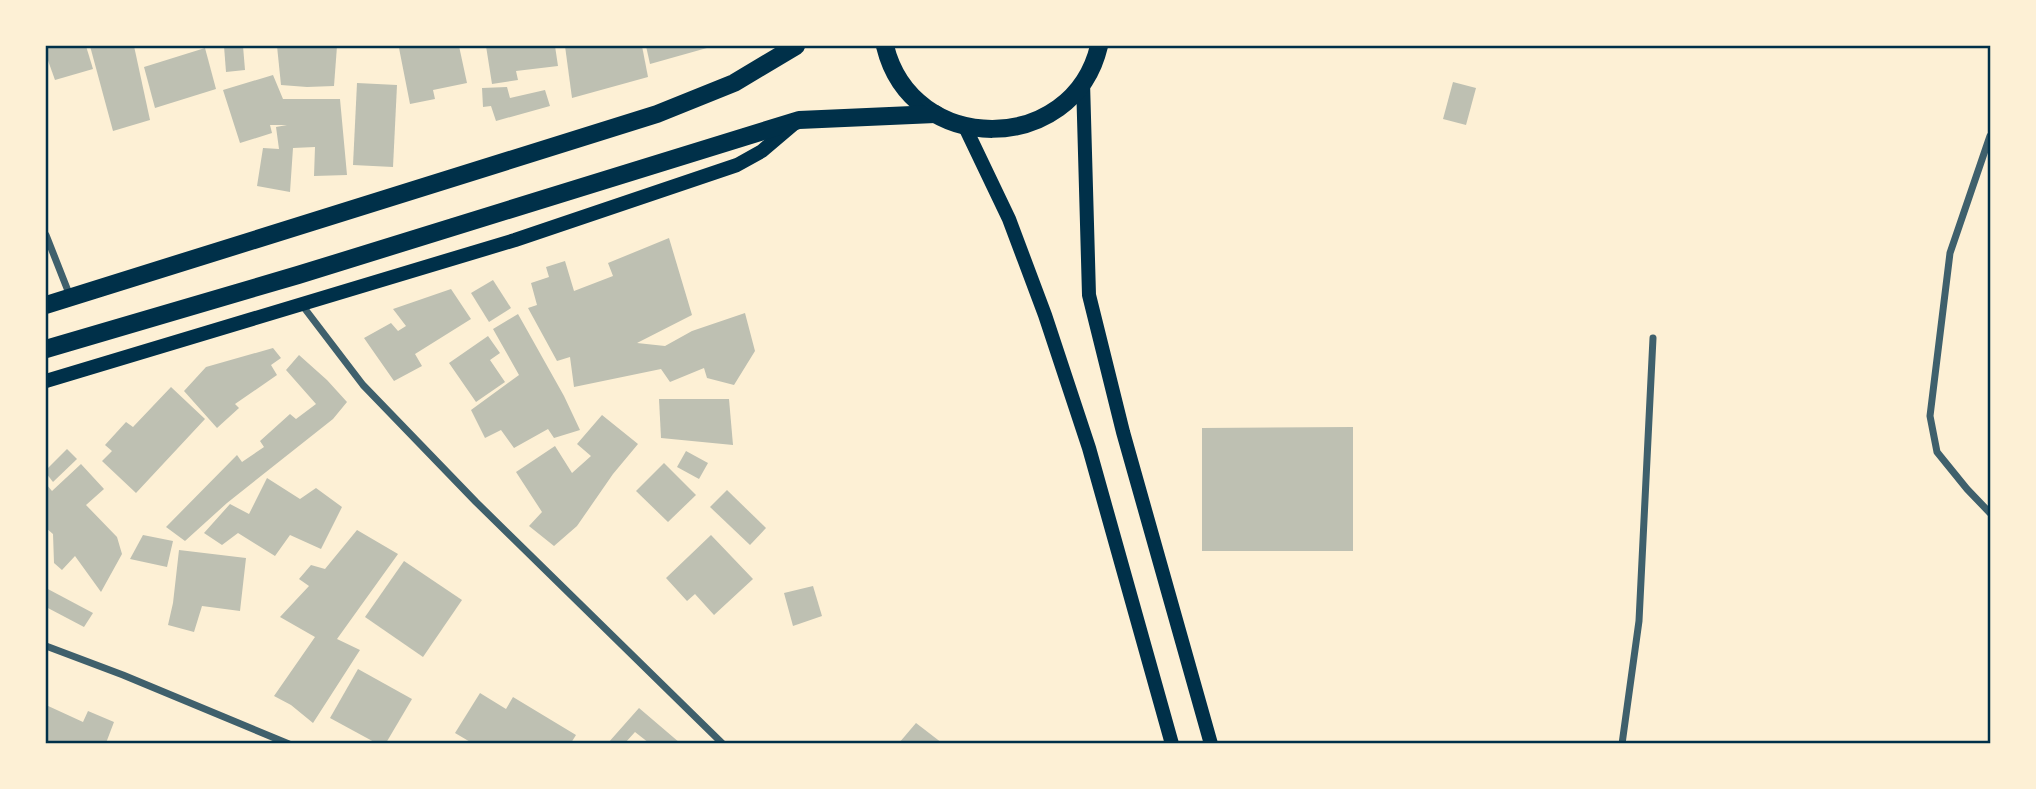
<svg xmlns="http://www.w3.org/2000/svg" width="2036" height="789" font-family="Roboto,sans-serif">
<rect width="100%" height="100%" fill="#fdf0d5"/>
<g fill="#bec0b2">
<polygon points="46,46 86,46 93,69 55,80 46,55"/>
<polygon points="90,46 134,46 150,120 113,131"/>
<polygon points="224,46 243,46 245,70 226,72"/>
<polygon points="277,46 337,46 334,86 307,87 281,85"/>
<polygon points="409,46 459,46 467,83 433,90 435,99 410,104 399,48"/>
<polygon points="486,46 555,46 558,66 516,71 518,80 492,84"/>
<polygon points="565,46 642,46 648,77 572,98"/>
<polygon points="646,46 714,46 650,64"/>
<polygon points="205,48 216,89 155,108 144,67"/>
<polygon points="273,75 283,99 340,99 347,175 314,176 315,147 293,148 290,192 257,186 263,148 279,149 276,127 287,125 270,125 272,133 240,143 223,90"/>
<polygon points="1453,82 1476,88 1466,125 1443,119"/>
<polygon points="357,83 397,85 393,167 353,165"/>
<polygon points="507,87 510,98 545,90 550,106 496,121 491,106 483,107 482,88"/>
<polygon points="669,238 692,315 637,343 665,346 692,331 745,313 755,351 734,385 707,378 704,368 670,382 661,369 574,387 570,357 557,361 528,308 537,305 531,283 549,277 546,267 565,261 574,291 613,276 608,263"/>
<polygon points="493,280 511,308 489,322 471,293"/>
<polygon points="451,289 471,319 415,354 422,366 394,381 364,338 391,323 398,331 406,326 393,309"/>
<polygon points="518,314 564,396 580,430 554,438 548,429 514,448 501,430 485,438 471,410 519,375 493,329"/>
<polygon points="488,336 500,353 490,360 505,382 476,402 449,363"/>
<polygon points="273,348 281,358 271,365 277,375 235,404 239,408 217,428 184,391 206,367"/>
<polygon points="299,355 327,380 347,402 333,419 227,503 185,541 166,527 237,455 242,462 264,447 260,441 290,414 296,419 316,404 286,370"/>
<polygon points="171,387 205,419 136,493 102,461 112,451 105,445 126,422 133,427"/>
<polygon points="659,399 729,399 733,445 661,438"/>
<polygon points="602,415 638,444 613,474 577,526 554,546 529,526 542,512 516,472 555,446 572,473 591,456 577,444"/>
<polygon points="1353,427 1353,551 1202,551 1202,428"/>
<polygon points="67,449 77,459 53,482 46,473 46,470"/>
<polygon points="686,451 708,463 699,479 677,467"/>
<polygon points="664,463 696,495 668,522 636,491"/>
<polygon points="81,464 104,489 86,505 117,537 122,554 101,592 75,556 62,570 54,563 53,534 46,528 46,484 52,491"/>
<polygon points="267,478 300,499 316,488 342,507 321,549 290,535 275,556 238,533 222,545 204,533 230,504 249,514"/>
<polygon points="727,490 766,528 750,545 710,507"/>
<polygon points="357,530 398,554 337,639 360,650 313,723 291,705 274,696 315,637 280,617 309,586 299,579 311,565 325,569"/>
<polygon points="143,535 173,541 167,567 130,559"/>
<polygon points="711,535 753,579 714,615 695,594 687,601 666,578"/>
<polygon points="179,550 246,558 240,611 202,606 194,632 168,625 173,603"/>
<polygon points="404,561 462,600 423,657 365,617"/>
<polygon points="813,586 822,616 793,626 784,593"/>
<polygon points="46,588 93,613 84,627 46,607"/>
<polygon points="358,669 412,699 386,743 376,743 330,718"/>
<polygon points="480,693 506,709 513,697 576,735 571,743 472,743 455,733"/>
<polygon points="46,705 83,722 88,711 114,722 106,743 46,743"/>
<polygon points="639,708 680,743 649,743 635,732 625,743 608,743"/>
<polygon points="916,723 942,743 899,743"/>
</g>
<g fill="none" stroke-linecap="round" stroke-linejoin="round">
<g stroke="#3f606c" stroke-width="7">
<polyline points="1990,136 1950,253 1930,416 1937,452 1967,489 1990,513"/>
<polyline points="46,235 70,296"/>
<polyline points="302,305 363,385 476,502 723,744"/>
<polyline points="46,646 123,675 289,744"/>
<polyline points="1622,744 1639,621 1653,338"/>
</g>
<g stroke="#003049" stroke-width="14">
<polyline points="1083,82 1089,295 1123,432 1211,744"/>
<polyline points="965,127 1009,219 1045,315 1089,448 1172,744"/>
<polyline points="46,381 515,240 737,165 762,151 795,123"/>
</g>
<g stroke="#003049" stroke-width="18">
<path d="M885,46C912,157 1073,156 1099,46"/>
<polyline points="46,305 657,114 734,83 796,46"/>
<polyline points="46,349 298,275 799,120 935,114"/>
</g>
</g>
<rect width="2036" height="789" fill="none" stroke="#fdf0d5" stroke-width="94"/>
<rect x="47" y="47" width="1942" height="695" fill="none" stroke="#003049" stroke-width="2.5"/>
</svg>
